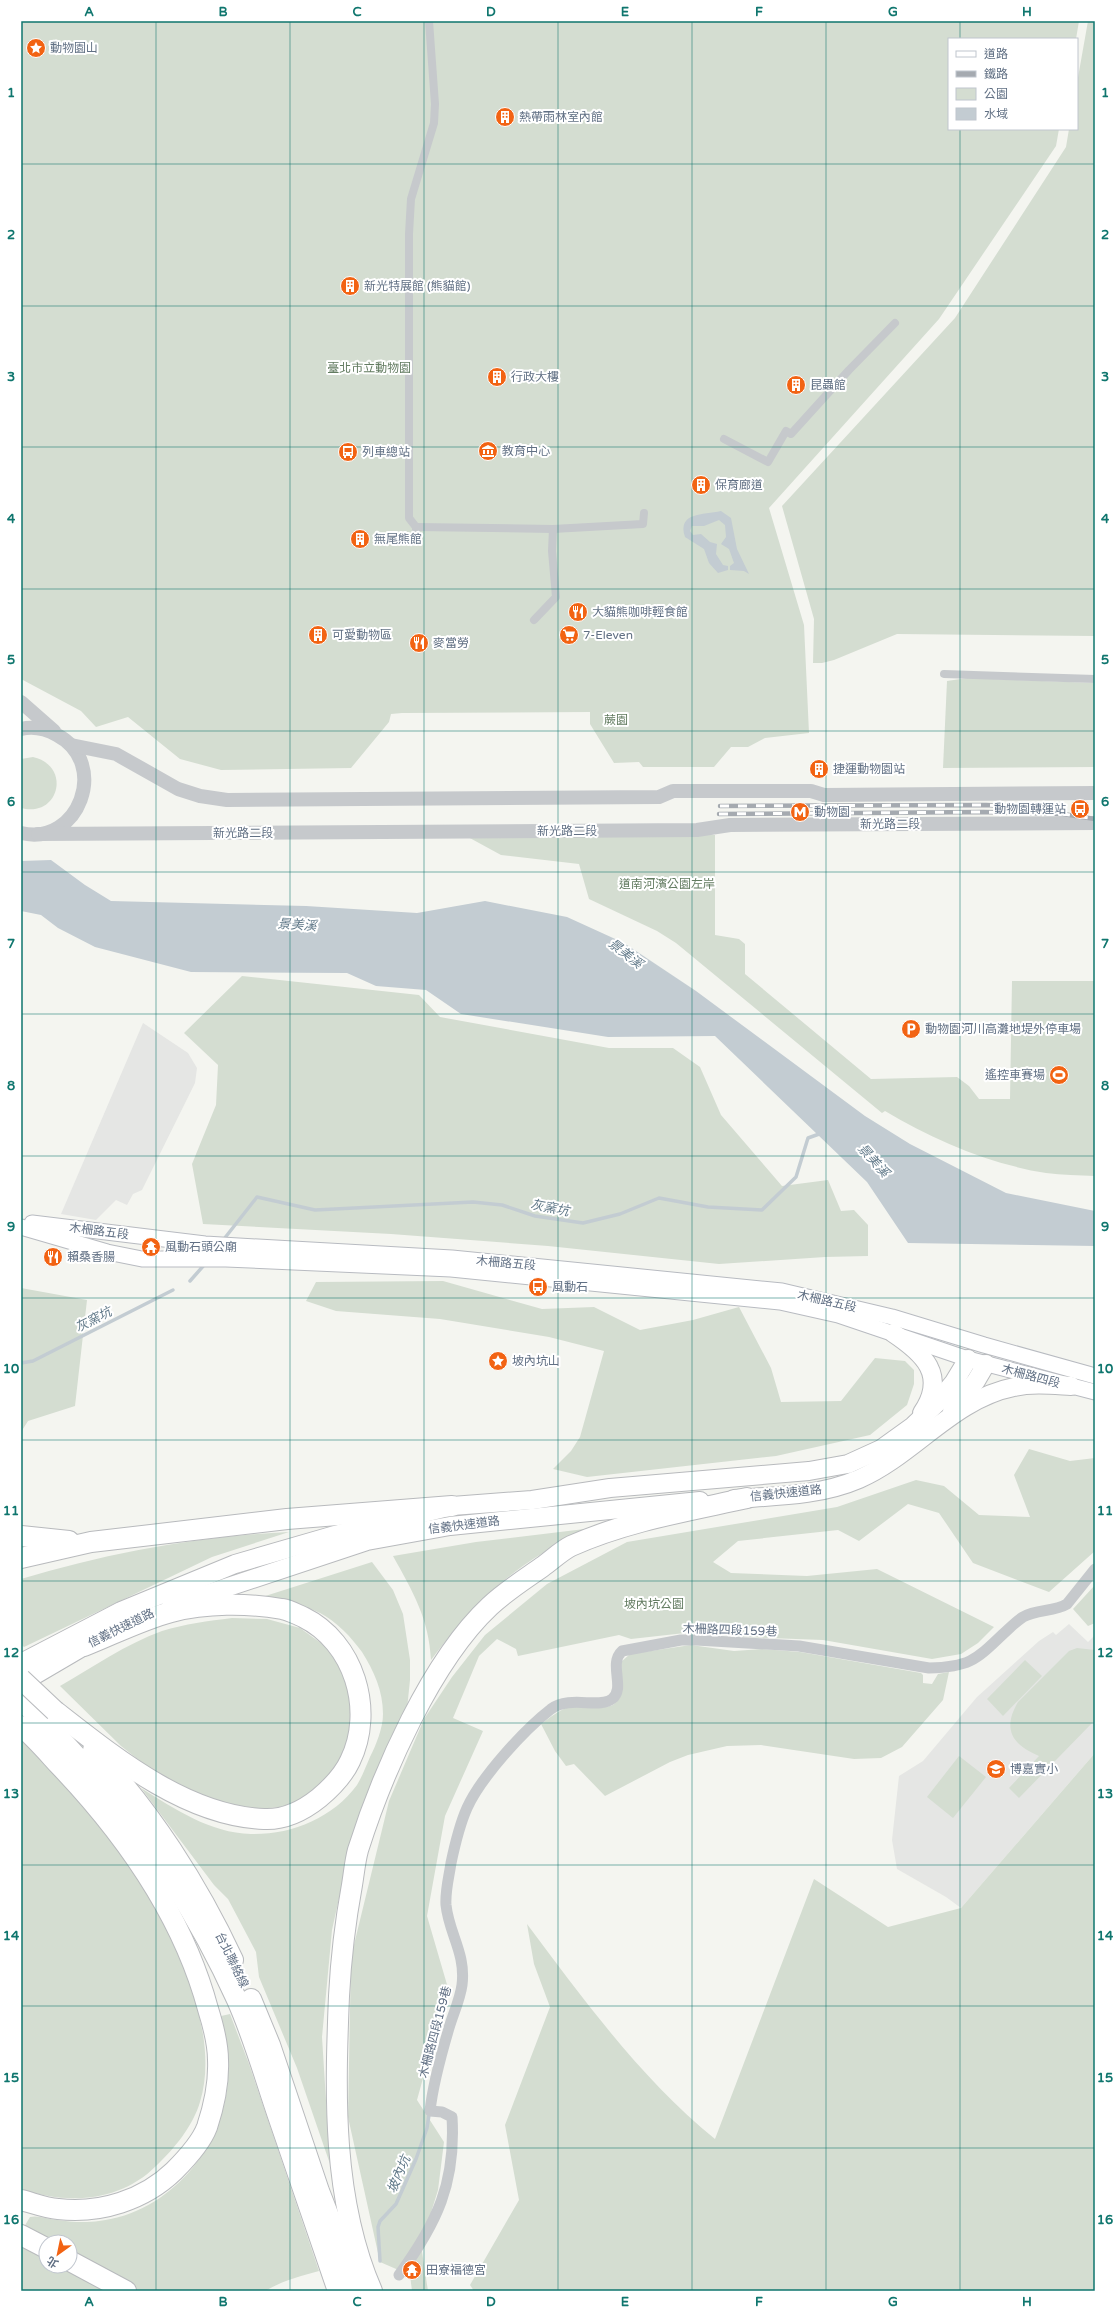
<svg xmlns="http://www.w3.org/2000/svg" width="1116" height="2312" font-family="'Varela Round','Noto Sans TC',sans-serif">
<rect width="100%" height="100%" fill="#f4f5f0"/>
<g fill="#e5e6e4">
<polygon points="143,1023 188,1053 197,1068 195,1083 142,1190 133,1194 127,1205 116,1200 96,1220 61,1214"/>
<polygon points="1069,1624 1088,1642 1095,1635 1095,1753 961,1908 946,1897 897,1869 892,1840 899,1776 923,1761 977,1697 1039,1641 1053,1632 1056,1635"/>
</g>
<g fill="#d4ddd1" fill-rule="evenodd">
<polygon points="21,21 1079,21 1076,39 949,39 949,129 1059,129 1056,146 939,319 769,508 804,625 809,733 765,738 748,747 731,747 714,767 643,767 639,762 614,763 590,724 590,712 402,713 391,714 389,722 351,768 221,770 180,759 128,717 96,727 81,711 21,679"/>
<polygon points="1088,21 1095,21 1095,636 897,634 834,660 822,663 813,663 814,619 782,506 955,318 1066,147 1069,129 1077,129 1077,83"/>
<polygon points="967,678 1095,683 1095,767 943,768 947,681"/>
<path d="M33,757C72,766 59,818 21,808V759Z"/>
<path d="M715,835V935L739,939L745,944V974L871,1079L957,1077L969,1086L979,1099H1010L1012,981H1095V1176C1079,1175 1062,1175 1046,1173C989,1164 934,1140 885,1111L882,1113L676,943L657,931L589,899L579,864L501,855L468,837Z"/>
<polygon points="242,976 419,995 440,1017 609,1048 673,1048 700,1067 721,1115 782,1186 828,1180 841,1211 854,1210 868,1225 868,1256 825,1257 719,1264 548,1246 391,1234 203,1224 192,1164 216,1105 218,1065 184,1033"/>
<polygon points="443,1281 542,1309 594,1307 640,1330 693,1320 739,1307 771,1368 781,1402 841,1401 875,1358 905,1361 914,1370 914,1384 907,1405 870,1435 776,1456 587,1477 553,1469 571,1451 580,1437 604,1351 549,1337 440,1319 336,1311 306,1301 316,1282"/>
<polygon points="21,1288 87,1300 75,1406 28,1421 21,1432"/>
<polygon points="1029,1449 1070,1461 1095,1458 1095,1551 1049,1592 973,1563 939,1513 908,1504 859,1541 838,1530 738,1541 713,1562 731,1573 807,1576 877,1569 994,1627 978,1643 961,1654 932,1659 823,1640 741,1637 694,1632 631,1639 619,1635 518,1656 516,1649 497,1639 479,1656 453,1718 483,1731 445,1816 427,1916 448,1988 417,2100 444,2142 438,2190 421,2245 428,2291 412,2291 410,2275 380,2262 348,2117 351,1957 389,1801 424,1719 452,1677 485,1635 547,1584 627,1542 837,1507 916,1480 944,1486 979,1515 1030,1517 1014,1475"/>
<path d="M593,1528C576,1536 559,1543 543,1553C498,1579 462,1619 431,1660C429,1619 413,1592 393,1556L476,1542Z"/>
<path d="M289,1532L212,1557L24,1647L21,1644V1579C108,1553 198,1536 289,1532Z"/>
<path d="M372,1562L393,1590L403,1614L410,1660V1680L407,1709L350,1848L332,1930L322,2037L330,2164L297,2068L259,1977L256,1952L228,1899L214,1885L141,1788C175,1809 210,1833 251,1834C291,1835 333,1818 357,1785C362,1777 366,1766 370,1757C376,1745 383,1728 383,1714C383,1691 374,1671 362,1652C352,1638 336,1621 320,1613C303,1604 278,1601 259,1598Z"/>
<polygon points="1095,1585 1095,1623 1088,1626 1073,1609"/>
<path d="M232,1618L267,1619L300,1628L325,1646L343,1672L354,1715L340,1765L321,1786L303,1799L281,1807L257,1809L221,1802L190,1791L154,1772L121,1746L60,1686C93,1667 126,1644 162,1631C185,1624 208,1621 232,1618Z"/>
<path d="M691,1645L734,1651L762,1649L800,1652L921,1673L923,1675V1683L932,1684L938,1674L949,1672L943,1700L902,1747L881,1758L854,1759L761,1745L727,1746L688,1755L670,1762L605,1796L574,1764L566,1766L555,1751L541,1724C551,1717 561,1708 573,1706C583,1705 594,1707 604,1707C627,1707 622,1677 621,1662L630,1654Z"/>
<path d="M1077,1648L1095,1650V1720L1019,1798L1009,1788L1039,1756C1012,1745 1002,1729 1018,1702L1069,1651Z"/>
<polygon points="1025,1660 1042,1676 1003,1716 987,1699"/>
<path d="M21,1740C42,1762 65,1782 84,1805C141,1873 228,2011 200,2102C193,2126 174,2149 156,2166C120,2202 68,2205 21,2189Z"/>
<path d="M1095,1753V2291H474L470,2285L519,2200L505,2125L550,2007L534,1964L527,1924C584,2000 641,2079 715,2139L814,1879L888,1927L961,1908Z"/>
<polygon points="959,1756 986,1777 953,1818 927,1797"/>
<path d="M230,2014L249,2064L319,2271C300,2276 282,2281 265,2291H21V2232L30,2217C38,2215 48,2219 57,2220C70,2222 86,2223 99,2221C169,2213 226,2147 228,2076C228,2055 225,2036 221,2016ZM46,2242H70V2266H46Z"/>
</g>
<g fill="#c3ccd2">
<path d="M721,511L731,518L737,549L749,574L744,571L730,570V566L734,563L729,549L721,544L726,537L725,525L719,520L704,526H692L690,531L693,535L701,534L710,542L717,544L716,554L723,565L728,566V570L718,573L709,563L704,549L685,537C677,512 703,515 721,511Z"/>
<polygon points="51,860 85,885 111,901 306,906 417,913 485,901 567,917 624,943 696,991 865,1116 910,1144 1006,1193 1095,1211 1095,1246 908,1243 867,1182 715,1036 608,1037 461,1014 426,990 376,986 347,973 191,972 95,947 58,928 41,915 21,911 21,861"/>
</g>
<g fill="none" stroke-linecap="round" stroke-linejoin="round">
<g stroke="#c3ccd2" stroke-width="3.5">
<polyline points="224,1239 257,1197 315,1210 473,1202 502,1205 535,1216 583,1223 620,1214 659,1198 708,1207 762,1210 796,1177 808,1138 822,1133"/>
<polyline points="190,1281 205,1264"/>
<polyline points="21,1363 33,1361 173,1290"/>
<polyline points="380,2261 378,2227 380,2221 396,2204 416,2159 427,2128 429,2115"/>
</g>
<g stroke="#b8bbc1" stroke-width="17">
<g id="secondary">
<polyline points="32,1223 205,1244 452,1258 782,1291 892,1317 984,1345 1095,1376"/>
<polyline points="21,1227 107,1252 142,1259 226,1259 451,1269 780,1302 838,1315 968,1359 1095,1392"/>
</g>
</g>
<g stroke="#b8babd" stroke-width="20">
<g id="trunk">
<path d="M893,1333C923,1353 948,1375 922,1413"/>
<polyline points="952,1410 976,1381 986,1364"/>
<path d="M734,1499C775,1496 820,1496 859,1479C914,1455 953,1399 1014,1387C1033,1383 1052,1385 1071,1386"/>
<polyline points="171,1606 367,1541 450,1526 700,1501"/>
<polyline points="21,1663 121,1611 235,1564 335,1535 452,1506 532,1500 610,1488 809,1471 848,1464 881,1449 913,1426 936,1404 954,1382 968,1359"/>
<polyline points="21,1683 96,1639"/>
</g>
</g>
<g stroke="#b8babd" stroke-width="22">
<g id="motorway">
<polyline points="21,1536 69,1541"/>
<polyline points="21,1558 91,1542 287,1519 452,1506"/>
<path d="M21,1700C112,1785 186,1887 237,2000C254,2038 265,2078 278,2116C298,2175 318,2233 338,2291"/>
<path d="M55,1711C114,1757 186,1816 264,1819C284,1820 304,1810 319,1798C331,1788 343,1776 350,1761C375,1710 354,1642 303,1617C296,1614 289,1610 282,1609C247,1603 206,1603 171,1612C141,1620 112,1635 84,1646"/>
<path d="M21,1726C35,1738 47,1752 59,1765C125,1834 183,1916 208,2009C213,2025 218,2043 218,2060C219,2082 214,2106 207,2127C201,2143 186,2159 174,2171C144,2200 100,2214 58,2209C45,2208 33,2203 21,2200"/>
<path d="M93,1750C150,1810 198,1885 233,1960"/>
<polyline points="251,1999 270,2045 319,2191 358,2291"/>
<polyline points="21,2235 46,2248"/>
<polyline points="70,2261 126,2291"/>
<path d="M372,2291C332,2199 335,2094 339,1996C341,1957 345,1923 352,1885C354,1873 355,1861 358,1850C382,1774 431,1661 490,1606C506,1591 525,1579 542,1567C552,1560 561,1551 571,1546C627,1521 688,1511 747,1498"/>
</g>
</g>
<g stroke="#c6c9cc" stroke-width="8">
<polyline points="724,439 768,462 786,431 791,434 849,370 895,323"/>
<polyline points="416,527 553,529 643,524 644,513"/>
<polyline points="416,533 416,527 409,518 409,234 411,199 434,123 435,104 429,21"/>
<polyline points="534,620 556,597 552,551 553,529"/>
<polyline points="944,674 1095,679"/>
</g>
<path stroke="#c6c9cc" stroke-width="11" d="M399,2275C437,2223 456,2183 452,2117L442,2112L430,2111C433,2083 441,2055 449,2028C453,2014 460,2000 462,1985C466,1953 449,1934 446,1905C445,1891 449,1877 451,1863C455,1844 459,1826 467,1808C481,1777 524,1730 551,1709C570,1695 599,1709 612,1699C626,1688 608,1664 622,1651L681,1640H696L799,1646L929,1668C968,1667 975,1661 1002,1635C1009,1629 1015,1622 1023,1617C1037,1609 1054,1612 1067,1604L1095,1569"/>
<g stroke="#c6c9cc" stroke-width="14">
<polyline points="21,702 54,731"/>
<path d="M21,729C33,726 46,729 57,735C110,763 79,847 21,833"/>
<polyline points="71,745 116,754 178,789 200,796 227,800 659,797 673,791 811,791 824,795 1095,793"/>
<polyline points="38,834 697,830 730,825 1095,823"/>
</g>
<use href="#secondary" stroke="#fff" stroke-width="15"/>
<use href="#trunk" stroke="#fff" stroke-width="18"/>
<use href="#motorway" stroke="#fff" stroke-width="20"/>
<g stroke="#a5aab0" stroke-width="4.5">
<g id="rail">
<polyline points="720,806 986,805 1063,809"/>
<polyline points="719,814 983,812 1063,814 1095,819"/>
</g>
</g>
<use href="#rail" stroke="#fff" stroke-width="3" stroke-dasharray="9" stroke-linecap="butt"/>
<g stroke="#b8babd" stroke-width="22" stroke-linecap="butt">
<polyline id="motorway-bridge" points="21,1679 55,1711"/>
</g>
<use href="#motorway-bridge" stroke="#fff" stroke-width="20"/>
</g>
<path fill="none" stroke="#0f766e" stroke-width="1" stroke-opacity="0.55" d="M156,21V2291M290,21V2291M424,21V2291M558,21V2291M692,21V2291M826,21V2291M960,21V39M960,129V2291M21,164H1095M21,306H1095M21,447H1095M21,589H1095M21,731H1095M21,872H1095M21,1014H1095M21,1156H1095M21,1298H1095M21,1440H1095M21,1581H1095M21,1723H1095M21,1865H1095M21,2006H1095M21,2148H1095"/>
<defs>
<g id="sight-disc" transform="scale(1)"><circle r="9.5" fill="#f26313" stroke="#fff"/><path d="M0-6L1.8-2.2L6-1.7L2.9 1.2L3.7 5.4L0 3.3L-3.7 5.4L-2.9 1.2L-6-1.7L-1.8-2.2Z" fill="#fff"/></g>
<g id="building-disc" transform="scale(1)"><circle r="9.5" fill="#f26313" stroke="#fff"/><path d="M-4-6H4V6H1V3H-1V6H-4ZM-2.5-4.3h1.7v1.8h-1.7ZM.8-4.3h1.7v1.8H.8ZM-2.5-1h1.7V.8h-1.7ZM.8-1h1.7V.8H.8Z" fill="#fff"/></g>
<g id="museum-disc" transform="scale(1)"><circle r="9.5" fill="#f26313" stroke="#fff"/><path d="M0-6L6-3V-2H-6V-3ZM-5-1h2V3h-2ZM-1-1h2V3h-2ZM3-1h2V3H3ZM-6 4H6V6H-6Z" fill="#fff"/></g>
<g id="bus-disc" transform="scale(1)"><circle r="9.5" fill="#f26313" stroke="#fff"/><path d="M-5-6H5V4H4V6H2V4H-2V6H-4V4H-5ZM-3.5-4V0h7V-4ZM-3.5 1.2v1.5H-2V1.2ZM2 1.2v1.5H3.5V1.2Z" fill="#fff"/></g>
<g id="restaurant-disc" transform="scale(1)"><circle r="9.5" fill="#f26313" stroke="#fff"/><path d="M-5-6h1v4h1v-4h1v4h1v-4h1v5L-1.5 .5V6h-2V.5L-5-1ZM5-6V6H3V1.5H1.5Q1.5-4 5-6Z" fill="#fff"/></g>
<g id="supermarket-disc" transform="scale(1)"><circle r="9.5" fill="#f26313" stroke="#fff"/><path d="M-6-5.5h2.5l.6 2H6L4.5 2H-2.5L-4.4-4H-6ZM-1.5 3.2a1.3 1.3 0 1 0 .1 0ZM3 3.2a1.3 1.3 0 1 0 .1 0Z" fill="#fff"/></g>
<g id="metro-disc" transform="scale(1)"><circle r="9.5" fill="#f26313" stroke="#fff"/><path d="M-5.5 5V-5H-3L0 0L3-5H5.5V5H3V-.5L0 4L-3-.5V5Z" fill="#fff"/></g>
<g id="parking-disc" transform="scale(1)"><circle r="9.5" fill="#f26313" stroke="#fff"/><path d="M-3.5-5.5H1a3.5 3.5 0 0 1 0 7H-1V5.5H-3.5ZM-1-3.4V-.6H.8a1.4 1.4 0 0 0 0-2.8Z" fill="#fff"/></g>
<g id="stadium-disc" transform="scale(1)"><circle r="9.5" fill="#f26313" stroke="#fff"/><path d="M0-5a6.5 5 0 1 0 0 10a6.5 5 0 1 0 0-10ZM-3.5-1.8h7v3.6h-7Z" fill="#fff"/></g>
<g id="temple-disc" transform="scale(1)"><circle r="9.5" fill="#f26313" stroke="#fff"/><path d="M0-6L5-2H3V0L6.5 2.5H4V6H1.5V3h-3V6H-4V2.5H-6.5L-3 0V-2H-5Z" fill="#fff"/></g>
<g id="school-disc" transform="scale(1)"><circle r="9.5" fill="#f26313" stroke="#fff"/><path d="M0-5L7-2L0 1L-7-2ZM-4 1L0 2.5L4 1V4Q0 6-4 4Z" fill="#fff"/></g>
</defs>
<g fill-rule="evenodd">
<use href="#sight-disc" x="36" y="48"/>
<use href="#building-disc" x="505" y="117"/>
<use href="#building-disc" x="350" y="286"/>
<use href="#building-disc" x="497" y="377"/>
<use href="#building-disc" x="796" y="385"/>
<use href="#museum-disc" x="488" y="451"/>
<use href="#bus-disc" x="348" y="452"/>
<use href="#building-disc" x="701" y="485"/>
<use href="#building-disc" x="360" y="539"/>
<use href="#restaurant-disc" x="578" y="612"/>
<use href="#building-disc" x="318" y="635"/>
<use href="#supermarket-disc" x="569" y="635"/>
<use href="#restaurant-disc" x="419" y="643"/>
<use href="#building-disc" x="819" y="769"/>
<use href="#bus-disc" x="1080" y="809"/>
<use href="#metro-disc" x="800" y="812"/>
<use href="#parking-disc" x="911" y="1029"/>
<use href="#stadium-disc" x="1059" y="1075"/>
<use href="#temple-disc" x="151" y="1247"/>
<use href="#restaurant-disc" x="53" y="1257"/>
<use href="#bus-disc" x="538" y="1287"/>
<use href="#sight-disc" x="498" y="1361"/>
<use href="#school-disc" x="996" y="1769"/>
<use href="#temple-disc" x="412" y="2270"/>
</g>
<g text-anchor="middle" stroke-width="4" stroke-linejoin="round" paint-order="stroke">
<g font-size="12" fill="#617084" stroke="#fff" text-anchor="start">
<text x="50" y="52">動物園山</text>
<text x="519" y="121">熱帶雨林室內館</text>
<text x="364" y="290">新光特展館 (熊貓館)</text>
<text x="511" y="381">行政大樓</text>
<text x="810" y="389">昆蟲館</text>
<text x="502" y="455">教育中心</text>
<text x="362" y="456">列車總站</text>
<text x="715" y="489">保育廊道</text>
<text x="374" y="543">無尾熊館</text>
<text x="592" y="616">大貓熊咖啡輕食館</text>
<text x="332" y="639">可愛動物區</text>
<text x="583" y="639">7-Eleven</text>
<text x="433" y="647">麥當勞</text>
<text x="833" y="773">捷運動物園站</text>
<text x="1066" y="813" text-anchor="end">動物園轉運站</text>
<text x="814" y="816">動物園</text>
<text x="925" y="1033">動物園河川高灘地堤外停車場</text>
<text x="1045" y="1079" text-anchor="end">遙控車賽場</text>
<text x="165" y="1251">風動石頭公廟</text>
<text x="67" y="1261">賴桑香腸</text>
<text x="552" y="1291">風動石</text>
<text x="512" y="1365">坡內坑山</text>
<text x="1010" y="1773">博嘉實小</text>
<text x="426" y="2274">田寮福德宮</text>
</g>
<g font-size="12" fill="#627b60" stroke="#fff">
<text x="369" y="372">臺北市立動物園</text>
<text x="616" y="724">蕨園</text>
<text x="667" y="888">道南河濱公園左岸</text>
<text x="654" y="1608">坡內坑公園</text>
</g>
<g font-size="12" fill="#617084" stroke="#fff">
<text x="890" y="828">新光路二段</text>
<text x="567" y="835">新光路二段</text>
<text x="243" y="837">新光路二段</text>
<text transform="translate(99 1231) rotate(7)" y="4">木柵路五段</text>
<text transform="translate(506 1263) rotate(5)" y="4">木柵路五段</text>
<text transform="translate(827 1301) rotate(13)" y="4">木柵路五段</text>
<text transform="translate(1031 1376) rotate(15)" y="4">木柵路四段</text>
<text transform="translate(786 1493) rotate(-6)" y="4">信義快速道路</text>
<text transform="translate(464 1525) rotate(-7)" y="4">信義快速道路</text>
<text transform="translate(121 1628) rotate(-26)" y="4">信義快速道路</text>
<text transform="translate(730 1630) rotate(2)" y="4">木柵路四段159巷</text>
<text transform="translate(232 1960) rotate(64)" y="4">台北聯絡線</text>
<text transform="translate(435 2032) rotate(-75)" y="4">木柵路四段159巷</text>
</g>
<g font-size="13" font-style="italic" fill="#617989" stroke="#fff">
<text transform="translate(297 924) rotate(4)" y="5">景美溪</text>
<text transform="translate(626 953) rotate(38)" y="5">景美溪</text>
<text transform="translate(874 1160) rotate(48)" y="5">景美溪</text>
<text transform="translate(550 1207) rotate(11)" y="5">灰窯坑</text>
<text transform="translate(93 1319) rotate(-27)" y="5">灰窯坑</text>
<text transform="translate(398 2174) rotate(-67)" y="5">坡內坑</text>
</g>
</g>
<rect width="1116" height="2312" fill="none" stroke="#ffffff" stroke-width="44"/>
<rect x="948" y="38" width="130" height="92" fill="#ffffff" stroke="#c0c6ce"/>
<rect x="956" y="51" width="20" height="6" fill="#ffffff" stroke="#c0c6ce"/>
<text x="984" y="58" font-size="12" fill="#617084">道路</text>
<rect x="956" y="71" width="20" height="6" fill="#a5aab0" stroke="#c0c6ce"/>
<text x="984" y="78" font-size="12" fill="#617084">鐵路</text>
<rect x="956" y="88" width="20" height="12" fill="#d4ddd1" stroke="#c0c6ce"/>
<text x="984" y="98" font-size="12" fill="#617084">公園</text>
<rect x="956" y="108" width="20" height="12" fill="#c3ccd2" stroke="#c0c6ce"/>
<text x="984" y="118" font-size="12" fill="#617084">水域</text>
<g transform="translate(58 2254) rotate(213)"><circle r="19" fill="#ffffff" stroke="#c0c6ce"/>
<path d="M0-3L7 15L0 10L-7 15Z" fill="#f26313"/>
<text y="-6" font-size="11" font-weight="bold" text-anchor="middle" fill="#617084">北</text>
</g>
<rect x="22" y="22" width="1072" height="2268" fill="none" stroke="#0f766e" stroke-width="1.5"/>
<g font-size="13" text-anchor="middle" font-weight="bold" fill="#0f766e">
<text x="89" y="16">A</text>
<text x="223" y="16">B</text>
<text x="357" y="16">C</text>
<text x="491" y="16">D</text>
<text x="625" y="16">E</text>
<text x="759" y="16">F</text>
<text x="893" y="16">G</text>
<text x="1027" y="16">H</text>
<text x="11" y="97">1</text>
<text x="1105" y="97">1</text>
<text x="11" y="239">2</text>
<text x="1105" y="239">2</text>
<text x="11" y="381">3</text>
<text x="1105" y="381">3</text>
<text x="11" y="523">4</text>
<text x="1105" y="523">4</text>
<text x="11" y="664">5</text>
<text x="1105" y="664">5</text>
<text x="11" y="806">6</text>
<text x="1105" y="806">6</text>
<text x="11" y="948">7</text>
<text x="1105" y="948">7</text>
<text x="11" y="1090">8</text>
<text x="1105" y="1090">8</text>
<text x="11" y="1231">9</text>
<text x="1105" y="1231">9</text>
<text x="11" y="1373">10</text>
<text x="1105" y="1373">10</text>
<text x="11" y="1515">11</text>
<text x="1105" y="1515">11</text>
<text x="11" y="1657">12</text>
<text x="1105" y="1657">12</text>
<text x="11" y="1798">13</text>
<text x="1105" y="1798">13</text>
<text x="11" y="1940">14</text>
<text x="1105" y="1940">14</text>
<text x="11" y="2082">15</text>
<text x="1105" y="2082">15</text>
<text x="11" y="2224">16</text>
<text x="1105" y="2224">16</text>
<text x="89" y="2306">A</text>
<text x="223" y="2306">B</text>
<text x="357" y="2306">C</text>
<text x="491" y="2306">D</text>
<text x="625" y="2306">E</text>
<text x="759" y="2306">F</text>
<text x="893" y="2306">G</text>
<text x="1027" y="2306">H</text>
</g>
</svg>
